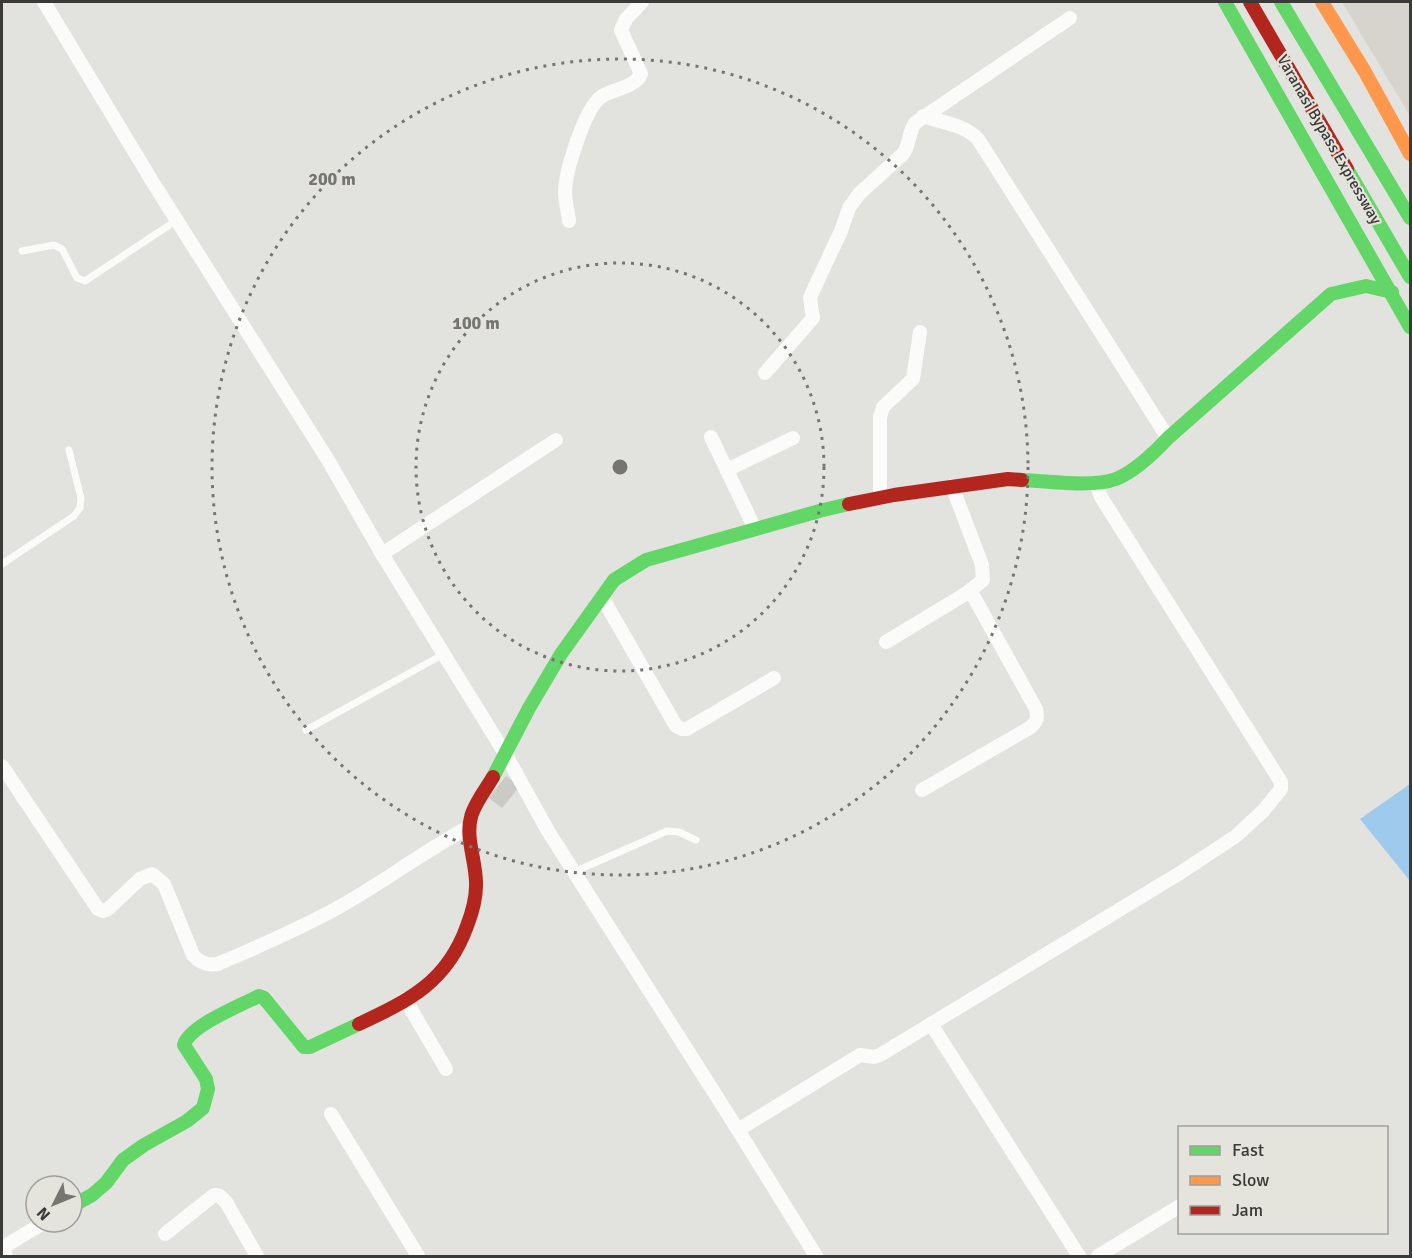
<svg xmlns="http://www.w3.org/2000/svg" width="1412" height="1258" font-family="Signika,sans-serif">
<rect width="100%" height="100%" fill="#e2e2de"/>
<polygon fill="#d6d4cc" points="1342,2 1410,2 1410,116"/>
<polygon fill="#9ecaee" points="1410,784 1410,881 1360,819"/>
<polygon fill="#cacac7" points="506,776 520,786 502,808 489,798"/>
<g fill="none" stroke-linecap="round" stroke-linejoin="round">
<g stroke="#fbfbfa" stroke-width="7">
<polyline points="22,251 54,245 62,249 77,278 85,281 177,220"/>
<polyline points="2,564 74,516 80,508 81,498 69,450"/>
<polyline points="306,730 444,654"/>
<polyline points="574,872 667,831 679,832 696,840"/>
</g>
<g stroke="#fbfbfa" stroke-width="14">
<polyline points="44,2 152,181 328,460 382,554 506,755 548,831 738,1130 816,1256"/>
<path d="M923,116C941,122 965,125 978,139L1168,438"/>
<path d="M569,221C568,211 565,202 565,192C565,172 585,108 601,97C612,89 635,88 641,74L621,30L626,19L642,2"/>
<path d="M765,373L813,318L810,298L812,293L841,231L849,208L859,194L903,154C910,145 908,133 915,123L1070,18"/>
<polyline points="711,437 755,529"/>
<polyline points="727,470 793,438"/>
<polyline points="880,498 880,417 883,407 913,379 920,332"/>
<polyline points="382,554 556,440"/>
<polyline points="602,597 676,726 682,729 687,729 774,678"/>
<polyline points="886,642 967,593 983,580 982,565 952,486"/>
<path d="M2,766L98,909L103,911L108,909L140,879L152,874L164,884L193,955C200,963 208,966 218,964C259,946 300,929 339,907C384,882 424,851 469,827"/>
<path d="M922,790L1031,727C1037,721 1038,718 1036,709L970,590"/>
<polyline points="405,999 446,1069"/>
<polyline points="931,1024 1079,1256"/>
<polyline points="331,1114 418,1256"/>
<polyline points="738,1130 860,1055 874,1057 880,1055 1180,873 1236,836 1263,811 1281,789 1281,782 1101,497 1096,483"/>
<polyline points="165,1234 214,1195 220,1196 226,1202 257,1256"/>
<polyline points="6,1256 4,1250 5,1246 45,1222"/>
<polyline points="1098,1256 1180,1206"/>
</g>
<g stroke="#63d668" stroke-width="14">
<polyline points="1225,2 1410,327"/>
<polyline points="1281,2 1410,218"/>
<polyline points="1347,169 1410,277"/>
<path d="M1022,480C1050,481 1091,488 1116,479C1136,471 1154,453 1168,438L1331,294L1366,286L1392,292"/>
<polyline points="493,777 529,708 561,654 614,580 646,560 823,510 849,504"/>
<path d="M72,1206L92,1195L106,1183L123,1160L144,1145L187,1121L203,1108L208,1089L206,1079L184,1045C189,1026 241,1005 259,996L264,998L304,1047H310L359,1024"/>
</g>
<polyline stroke="#ff974d" stroke-width="14" points="1322,2 1365,72 1410,154"/>
<g stroke="#b3261e" stroke-width="14">
<polyline points="1250,2 1347,169"/>
<polyline points="849,504 894,495 1008,479 1022,480"/>
<path d="M359,1024C410,1000 447,982 467,926C472,913 476,899 476,886C477,863 465,839 471,817C474,804 486,789 493,777"/>
</g>
</g>
<g fill="none" stroke="#757572" stroke-width="3" stroke-dasharray="3 6">
<circle cx="620" cy="467" r="204"/>
<circle cx="620" cy="467" r="408"/>
</g>
<g text-anchor="middle" stroke-width="4.5" stroke-linejoin="round" paint-order="stroke">
<g font-size="16" fill="#3b3a38" stroke="#e4e3dc">
<text transform="translate(1330 139) rotate(60)" y="6">Varanasi Bypass Expressway</text>
</g>
</g>
<circle cx="620" cy="467" r="9" fill="#757572" stroke="#e4e3dc" stroke-width="3"/>
<g font-size="18" text-anchor="middle" font-weight="bold" fill="#757572" stroke="#e4e3dc" stroke-width="4.5" stroke-linejoin="round" paint-order="stroke">
<text x="332" y="185">200 m</text>
<text x="476" y="329">100 m</text>
</g>
<rect width="1412" height="1258" fill="none" stroke="#3b3a38" stroke-width="6"/>
<rect x="1178" y="1126" width="210" height="108" fill="#e4e3dc" stroke="#a09f9a" stroke-width="1.5"/>
<rect x="1190" y="1146" width="30" height="9" fill="#63d668" stroke="#a09f9a" stroke-width="1.5"/>
<text x="1232" y="1156" font-size="18" fill="#3b3a38">Fast</text>
<rect x="1190" y="1176" width="30" height="9" fill="#ff974d" stroke="#a09f9a" stroke-width="1.5"/>
<text x="1232" y="1186" font-size="18" fill="#3b3a38">Slow</text>
<rect x="1190" y="1206" width="30" height="9" fill="#b3261e" stroke="#a09f9a" stroke-width="1.5"/>
<text x="1232" y="1216" font-size="18" fill="#3b3a38">Jam</text>
<g transform="translate(54 1204) rotate(227)"><circle r="28" fill="#e4e3dc" stroke="#a09f9a" stroke-width="1.5"/>
<path d="M0-4.5L10 22L0 15L-10 22Z" fill="#757572"/>
<text y="-9" font-size="16" font-weight="bold" text-anchor="middle" fill="#3b3a38">N</text>
</g>
</svg>
